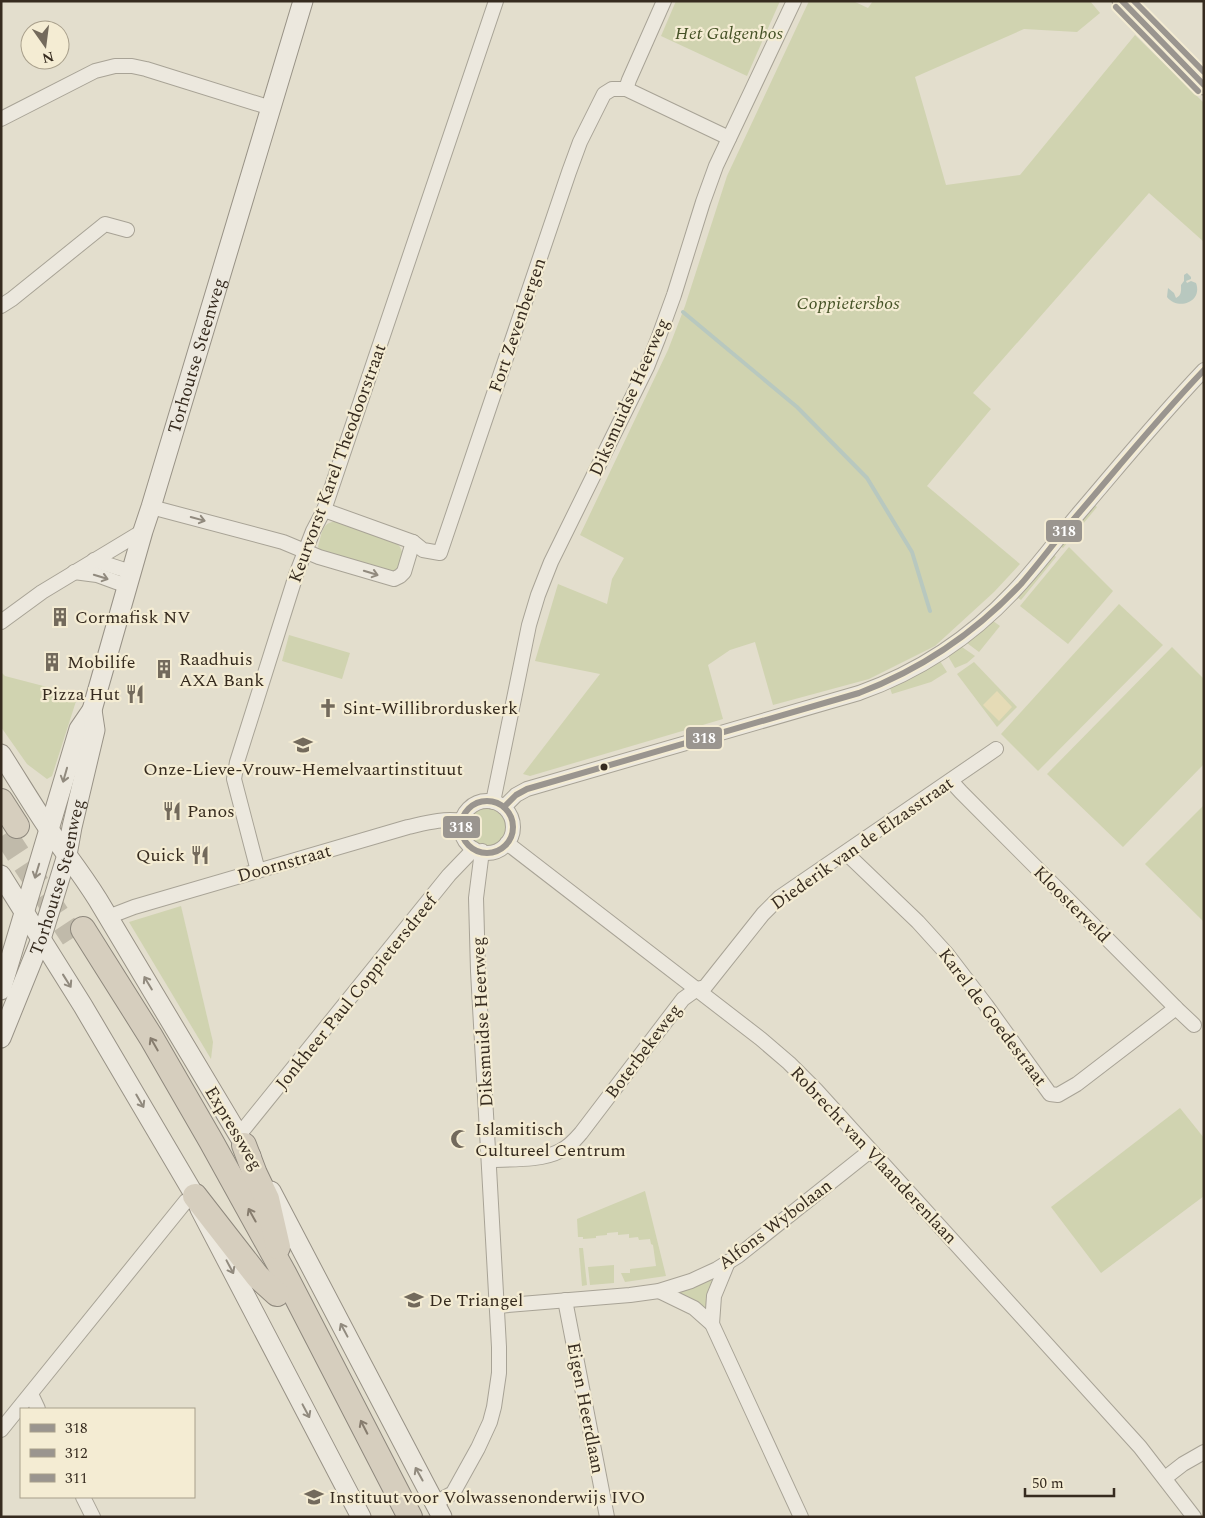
<svg xmlns="http://www.w3.org/2000/svg" width="1205" height="1518" font-family="Spectral,serif">
<rect width="100%" height="100%" fill="#e3decd"/>
<g fill="#d0d3b0">
<polygon points="676,1 780,1 747,76 661,36"/>
<polygon points="809,1 853,1 868,8 873,1 1090,1 1100,13 1077,32 1024,29 915,77 946,185 1020,175 1135,35 1204,103 1204,242 1149,193 973,393 991,409 927,486 1020,564 994,592 935,646 869,679 773,705 755,642 730,650 708,665 723,719 530,776 523,774 600,674 535,661 558,584 607,604 612,579 624,558 580,535 668,350 685,306 727,176"/>
<polygon points="1094,505 1097,507 1063,548 1060,546"/>
<path d="M336,521L392,538L400,547L403,554L401,566L395,572H388L321,551L318,547C322,534 321,523 336,521Z"/>
<polygon points="1069,547 1113,591 1068,644 1020,606"/>
<polygon points="1053,554 1056,557 1021,600 1017,597"/>
<polygon points="1119,604 1163,645 1038,771 1001,734"/>
<polygon points="993,621 1000,626 979,652 967,643"/>
<polygon points="289,635 350,653 342,679 282,661"/>
<polygon points="962,647 975,656 967,663 955,668 948,656"/>
<polygon points="1172,647 1204,679 1204,764 1123,847 1047,774"/>
<polygon points="940,661 947,672 931,682 892,694 890,688 912,677"/>
<polygon points="974,662 1017,707 997,727 957,674"/>
<polygon points="1,672 5,676 78,695 52,776 47,779 27,764 1,727"/>
<circle cx="488" cy="826" r="21"/>
<polygon points="1204,805 1204,922 1145,864"/>
<polygon points="181,906 213,1042 211,1059 129,922"/>
<polygon points="1180,1108 1204,1138 1204,1196 1101,1273 1051,1207"/>
<polygon points="645,1191 666,1276 625,1282 621,1273 630,1273 630,1269 656,1266 653,1245 651,1244 650,1239 639,1240 638,1237 629,1238 629,1234 618,1235 618,1232 607,1233 607,1235 596,1236 596,1238 583,1239 583,1237 578,1237 577,1219"/>
<polygon points="579,1248 583,1248 587,1285 582,1286"/>
<polygon points="614,1265 614,1283 590,1285 588,1267"/>
<polygon points="715,1275 710,1314 674,1292"/>
</g>
<polygon fill="#e5dbb6" points="997,691 1012,707 999,721 983,705"/>
<path fill="#b8c8bf" d="M1187,273L1191,277V279L1186,281L1187,283L1191,281L1196,283C1203,302 1178,311 1167,297L1168,288L1174,293L1176,298C1182,295 1181,290 1181,285L1184,281V275Z"/>
<g fill="none" stroke-linecap="round" stroke-linejoin="round">
<polyline stroke="#b8c8bf" stroke-width="4" points="683,312 797,407 867,478 912,552 930,611"/>
<polyline stroke="#c0baaa" stroke-width="24" stroke-dasharray="24 12" stroke-linecap="butt" points="5,834 73,938"/>
<g stroke="#a8a396" stroke-width="16">
<g id="street">
<polyline points="626,89 629,80 664,1"/>
<polyline points="1,119 95,71 115,66 132,66 146,69 271,108"/>
<polyline points="1,306 12,299 105,224 127,230"/>
<polyline points="151,507 283,542 319,557 394,579 400,576 404,572 413,542"/>
<polyline points="324,510 413,542 423,550 440,553 569,172 580,142 604,94 612,89 626,89 729,138"/>
<polyline points="94,560 131,572"/>
<polyline points="74,572 97,575 127,586"/>
<polyline points="1,622 42,592 143,531"/>
<polyline points="951,781 961,792 1176,1008 1194,1025"/>
<circle cx="487" cy="827" r="26"/>
<polyline points="493,802 529,625 538,595 551,562 647,367 658,339 674,295 703,202 716,166 794,1"/>
<path d="M504,807L516,795L527,789L859,693C918,672 970,638 1013,592C1037,567 1057,539 1079,513C1120,465 1160,416 1204,370"/>
<polyline points="507,843 761,1039 789,1063 816,1090 1140,1447 1194,1517"/>
<polyline points="846,853 918,922 947,954 986,1005 1050,1094 1058,1095 1077,1084 1176,1008"/>
<polyline points="258,871 234,779 237,762 296,575 313,531 324,510 496,1"/>
<path d="M108,917L134,907L408,827C426,823 443,818 462,821"/>
<polyline points="239,1135 449,875 474,849"/>
<path d="M489,1160C510,1159 541,1161 560,1151C569,1147 575,1140 581,1133L683,999L697,989L705,987L763,914L780,897L996,749"/>
<polyline points="659,1291 694,1308 712,1324 801,1517"/>
<polyline points="565,1300 607,1517"/>
<polyline points="497,1306 630,1295 659,1291 691,1281 717,1269 738,1256 870,1151"/>
<polyline points="712,1324 714,1296 728,1262"/>
<polyline points="31,1394 38,1409"/>
<polyline points="1,1430 186,1201 195,1196"/>
<polyline points="1165,1478 1183,1464 1204,1452"/>
<polyline points="83,1497 93,1517"/>
<polyline points="435,1503 453,1493 478,1448 490,1422 494,1407 499,1373 499,1347 478,971 476,898 482,851"/>
</g>
</g>
<g stroke="#989286" stroke-width="21">
<g id="secondary">
<polyline points="1122,1 1204,85"/>
<path d="M1,754C23,788 43,823 67,855C78,870 88,884 98,900L251,1156"/>
<polyline points="1,875 83,1006 195,1196 200,1209 361,1517"/>
<path id="s1" d="M1,990L79,729L92,710L143,531L151,507L303,1"/>
<path id="s2" d="M1,1038L41,939L67,855L72,827L95,730L92,710"/>
<polyline points="271,1191 442,1517"/>
</g>
</g>
<g stroke="#8e887d" stroke-width="26">
<g id="highway">
<polyline points="1,801 17,826"/>
<polyline points="83,929 151,1037 211,1141 284,1273 410,1517"/>
<polyline points="244,1145 255,1174 267,1199 278,1247"/>
<polyline points="195,1196 258,1277 277,1294"/>
</g>
</g>
<use href="#street" stroke="#ece8de" stroke-width="14"/>
<use href="#secondary" stroke="#ece8de" stroke-width="19"/>
<use href="#highway" stroke="#d6cebe" stroke-width="24"/>
<g stroke="#f4ecd3" stroke-width="10">
<g id="bus-1">
<polyline points="1122,1 1204,85"/>
<circle cx="487" cy="827" r="26"/>
<path d="M504,807L516,795L527,789L859,693C922,669 975,633 1021,584C1041,561 1059,536 1079,513C1120,465 1160,416 1204,370"/>
</g>
</g>
<g stroke="#f4ecd3" stroke-width="10">
<polyline id="bus-2" points="1116,7 1198,91"/>
</g>
<g stroke="#f4ecd3" stroke-width="10">
<polyline id="bus-3" points="1134,1 1204,72"/>
</g>
<use href="#bus-1" stroke="#9a958f" stroke-width="6"/>
<use href="#bus-2" stroke="#9a958f" stroke-width="6"/>
<use href="#bus-3" stroke="#9a958f" stroke-width="6"/>
</g>
<defs><path id="oneway-shaft" d="M-6 0H5M1.5-3L5.5 0L1.5 3" fill="none" stroke-width="1.6" stroke-linecap="round" stroke-linejoin="round" transform="scale(1.25)"/></defs>
<g stroke="#918a7e">
<use href="#oneway-shaft" transform="translate(198 519) rotate(15)"/>
<use href="#oneway-shaft" transform="translate(371 573) rotate(17)"/>
<use href="#oneway-shaft" transform="translate(101 577) rotate(17)"/>
<use href="#oneway-shaft" transform="translate(65 775) rotate(106)"/>
<use href="#oneway-shaft" transform="translate(37 871) rotate(107)"/>
<use href="#oneway-shaft" transform="translate(67 981) rotate(58)"/>
<use href="#oneway-shaft" transform="translate(148 983) rotate(-121)"/>
<use href="#oneway-shaft" transform="translate(140 1101) rotate(60)"/>
<use href="#oneway-shaft" transform="translate(230 1267) rotate(62)"/>
<use href="#oneway-shaft" transform="translate(344 1330) rotate(-118)"/>
<use href="#oneway-shaft" transform="translate(306 1411) rotate(62)"/>
<use href="#oneway-shaft" transform="translate(419 1474) rotate(-119)"/>
</g>
<g stroke="#867c6e">
<use href="#oneway-shaft" transform="translate(154 1044) rotate(-120)"/>
<use href="#oneway-shaft" transform="translate(252 1215) rotate(-119)"/>
<use href="#oneway-shaft" transform="translate(364 1427) rotate(-117)"/>
</g>
<defs>
<g id="building-bare" transform="scale(1.5)"><path d="M-4-6H4V6H1V3H-1V6H-4ZM-2.5-4.3h1.7v1.8h-1.7ZM.8-4.3h1.7v1.8H.8ZM-2.5-1h1.7V.8h-1.7ZM.8-1h1.7V.8H.8Z" fill="#736a5c" stroke="#f4ecd3" stroke-width="2.5" paint-order="stroke"/></g>
<g id="restaurant-bare" transform="scale(1.5)"><path d="M-5-6h1v4h1v-4h1v4h1v-4h1v5L-1.5 .5V6h-2V.5L-5-1ZM5-6V6H3V1.5H1.5Q1.5-4 5-6Z" fill="#736a5c" stroke="#f4ecd3" stroke-width="2.5" paint-order="stroke"/></g>
<g id="church-bare" transform="scale(1.5)"><path d="M-1.2-6h2.4v3.5h3.3v2.4h-3.3V6h-2.4V-.1h-3.3v-2.4h3.3Z" fill="#736a5c" stroke="#f4ecd3" stroke-width="2.5" paint-order="stroke"/></g>
<g id="school-bare" transform="scale(1.5)"><path d="M0-5L7-2L0 1L-7-2ZM-4 1L0 2.5L4 1V4Q0 6-4 4Z" fill="#736a5c" stroke="#f4ecd3" stroke-width="2.5" paint-order="stroke"/></g>
<g id="mosque-bare" transform="scale(1.5)"><path d="M3.5-4.9A6 6 0 1 0 3.5 4.9A5 5 0 1 1 3.5-4.9Z" fill="#736a5c" stroke="#f4ecd3" stroke-width="2.5" paint-order="stroke"/></g>
</defs>
<g fill-rule="evenodd">
<use href="#building-bare" x="60" y="617"/>
<use href="#building-bare" x="52" y="662"/>
<use href="#building-bare" x="164" y="669"/>
<use href="#restaurant-bare" x="135" y="694"/>
<use href="#church-bare" x="328" y="708"/>
<use href="#school-bare" x="303" y="745"/>
<use href="#restaurant-bare" x="172" y="811"/>
<use href="#restaurant-bare" x="200" y="855"/>
<use href="#mosque-bare" x="460" y="1139"/>
<use href="#school-bare" x="414" y="1300"/>
<use href="#school-bare" x="314" y="1497"/>
</g>
<circle fill="#362b1f" stroke="#f4ecd3" stroke-width="2" cx="604" cy="767" r="4.5"/>
<g text-anchor="middle" stroke-width="4.5" stroke-linejoin="round" paint-order="stroke">
<g font-size="18" font-style="italic" fill="#455226" stroke="#f4ecd3">
<text x="729" y="39">Het Galgenbos</text>
<text x="848" y="309">Coppietersbos</text>
</g>
<g font-size="18" fill="#362b1f" stroke="#f4ecd3">
<text transform="translate(517 325) rotate(-71)" y="6">Fort Zevenbergen</text>
<text dy="6" stroke="none"><textPath href="#s1" startOffset="665">Torhoutse Steenweg</textPath></text>
<text transform="translate(629 397) rotate(-66)" y="6">Diksmuidse Heerweg</text>
<text transform="translate(337 463) rotate(-70)" y="6">Keurvorst Karel Theodoorstraat</text>
<text transform="translate(862 843) rotate(-35)" y="6">Diederik van de Elzasstraat</text>
<text transform="translate(284 863) rotate(-16)" y="6">Doornstraat</text>
<text dy="6" stroke="none"><textPath href="#s2" startOffset="171">Torhoutse Steenweg</textPath></text>
<text transform="translate(1072 904) rotate(45)" y="6">Kloosterveld</text>
<text transform="translate(356 992) rotate(-51)" y="6">Jonkheer Paul Coppietersdreef</text>
<text transform="translate(993 1017) rotate(53)" y="6">Karel de Goedestraat</text>
<text transform="translate(482 1022) rotate(-93)" y="6">Diksmuidse Heerweg</text>
<text transform="translate(643 1051) rotate(-53)" y="6">Boterbekeweg</text>
<text transform="translate(234 1128) rotate(59)" y="6">Expressweg</text>
<text transform="translate(874 1155) rotate(47)" y="6">Robrecht van Vlaanderenlaan</text>
<text transform="translate(775 1224) rotate(-37)" y="6">Alfons Wybolaan</text>
<text transform="translate(586 1408) rotate(79)" y="6">Eigen Heerdlaan</text>
</g>
<g font-size="18" fill="#362b1f" stroke="#f4ecd3" text-anchor="start">
<text x="75" y="623">Cormafisk NV</text>
<text x="179" y="665">Raadhuis<tspan x="179" dy="21">AXA Bank</tspan></text>
<text x="67" y="668">Mobilife</text>
<text x="120" y="700" text-anchor="end">Pizza Hut</text>
<text x="343" y="714">Sint-Willibrorduskerk</text>
<text x="303" y="775" text-anchor="middle">Onze-Lieve-Vrouw-Hemelvaartinstituut</text>
<text x="187" y="817">Panos</text>
<text x="185" y="861" text-anchor="end">Quick</text>
<text x="475" y="1135">Islamitisch<tspan x="475" dy="21">Cultureel Centrum</tspan></text>
<text x="429" y="1306">De Triangel</text>
<text x="329" y="1503">Instituut voor Volwassenonderwijs IVO</text>
</g>
</g>
<g stroke="#f4ecd3" stroke-width="2">
<rect x="1045" y="519" width="38" height="24" rx="5" fill="#9a958f"/>
<rect x="685" y="726" width="38" height="24" rx="5" fill="#9a958f"/>
<rect x="442" y="815" width="39" height="24" rx="5" fill="#9a958f"/>
</g>
<g font-size="14" text-anchor="middle" font-weight="bold" fill="#fff">
<text x="1064" y="536">318</text>
<text x="704" y="743">318</text>
<text x="461" y="832">318</text>
</g>
<rect width="1205" height="1518" fill="none" stroke="#362b1f" stroke-width="5"/>
<rect x="20" y="1408" width="175" height="90" fill="#f4ecd3" stroke="#a89f8b"/>
<rect x="30" y="1424" width="25" height="8" fill="#9a958f" stroke="#a89f8b"/>
<text x="65" y="1433" font-size="15" fill="#362b1f">318</text>
<rect x="30" y="1449" width="25" height="8" fill="#9a958f" stroke="#a89f8b"/>
<text x="65" y="1458" font-size="15" fill="#362b1f">312</text>
<rect x="30" y="1474" width="25" height="8" fill="#9a958f" stroke="#a89f8b"/>
<text x="65" y="1483" font-size="15" fill="#362b1f">311</text>
<g transform="translate(45 45) rotate(166)"><circle r="24" fill="#f4ecd3" stroke="#a89f8b"/>
<path d="M0-4L9 19L0 12L-9 19Z" fill="#736a5c"/>
<text y="-8" font-size="14" font-weight="bold" text-anchor="middle" fill="#362b1f">N</text>
</g>
<path d="M1025 1488v8h89v-8" fill="none" stroke="#362b1f" stroke-width="2.5"/>
<text x="1032" y="1488" font-size="15" fill="#362b1f" stroke="#f4ecd3" stroke-width="4" paint-order="stroke">50 m</text>
</svg>
